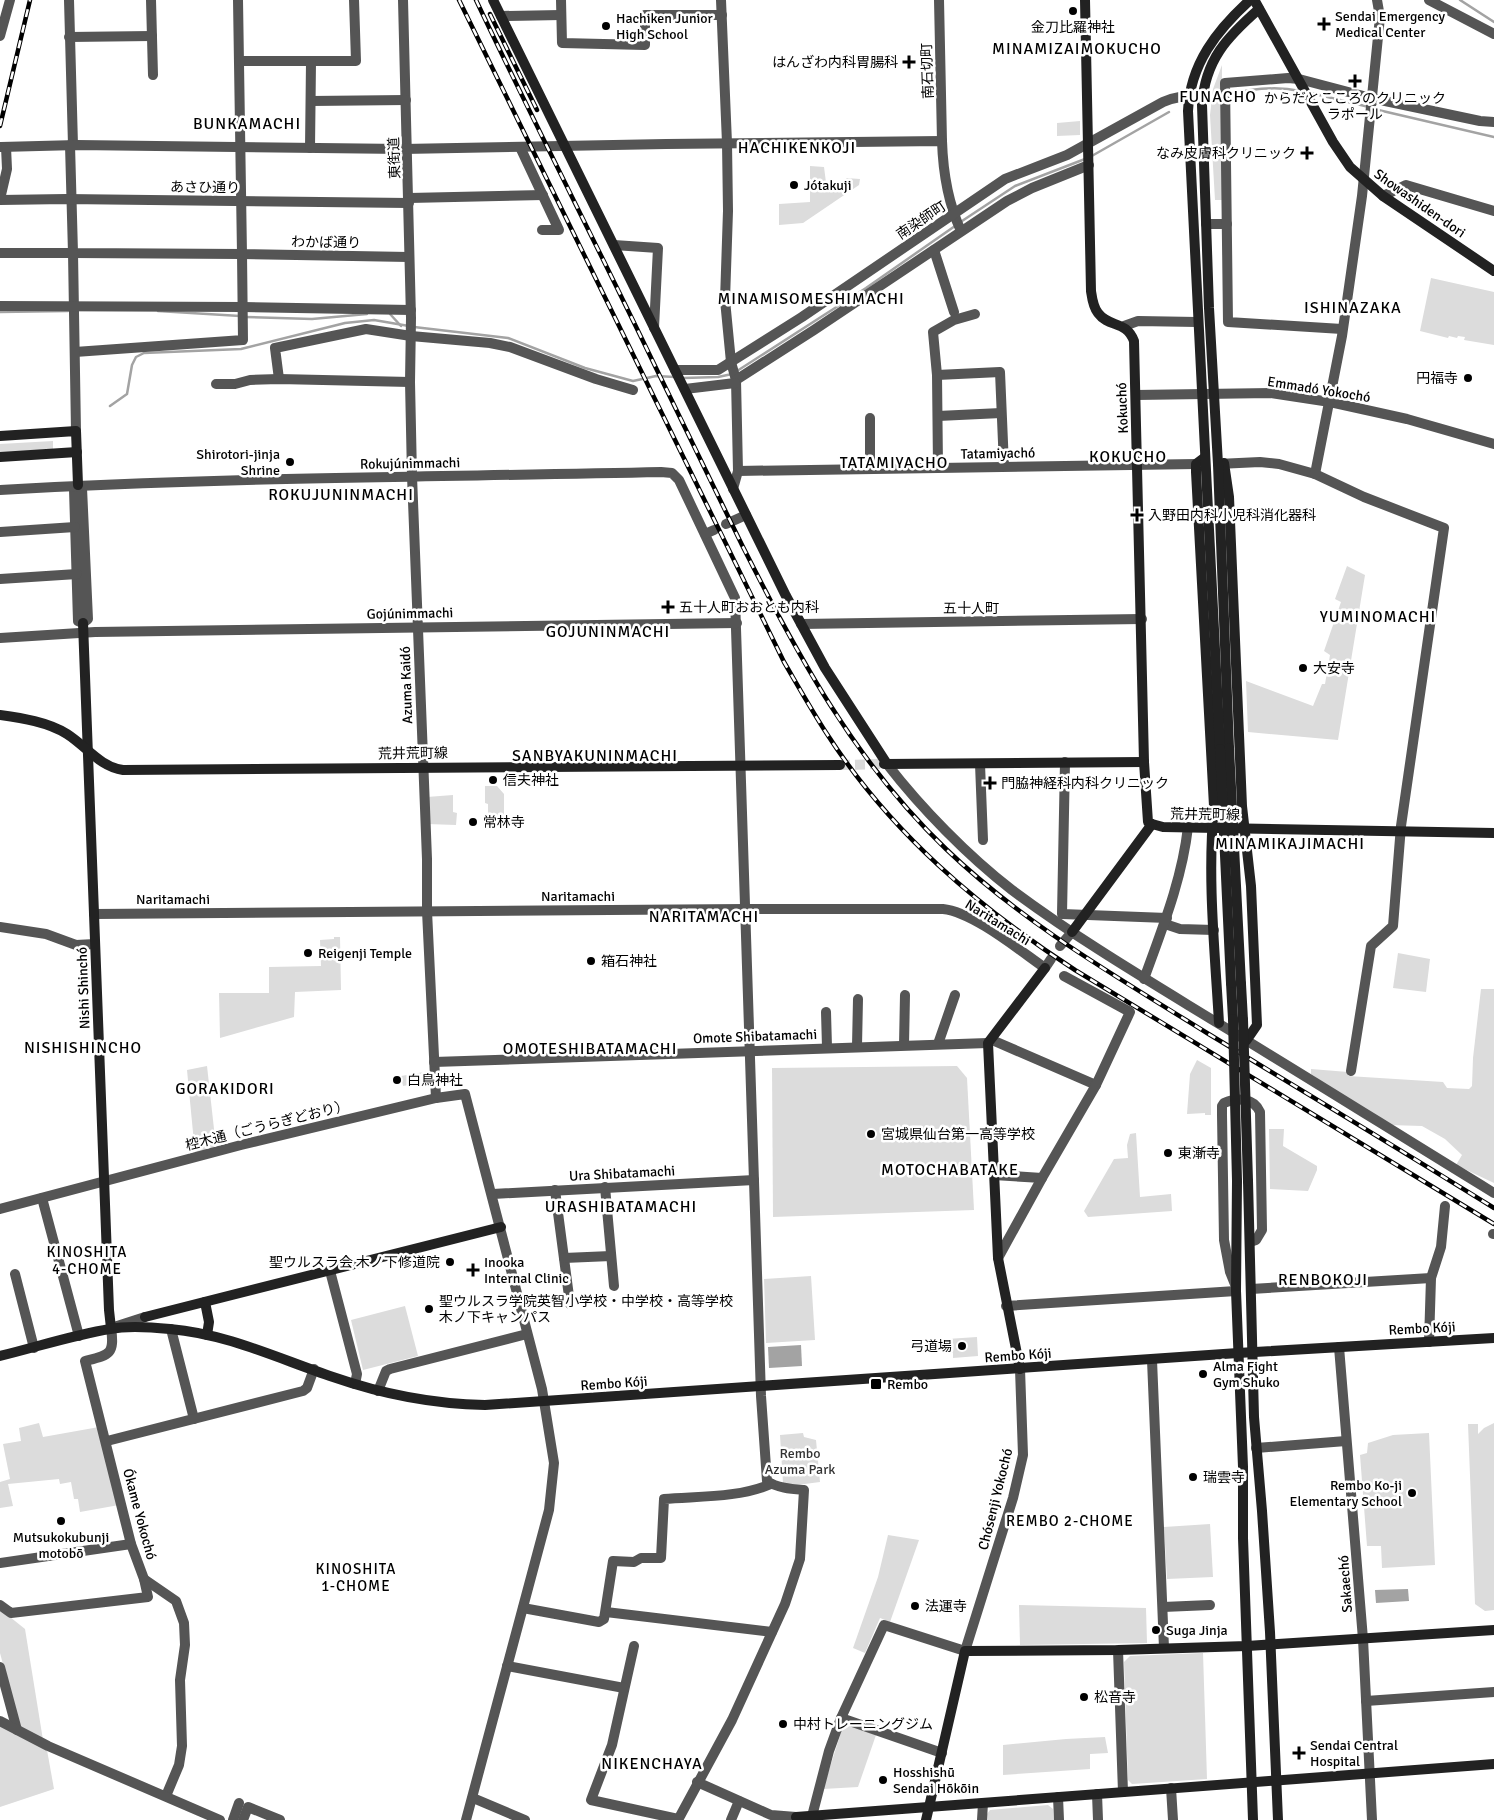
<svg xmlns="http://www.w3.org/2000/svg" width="1494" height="1820" font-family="Signika,'Noto Sans JP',sans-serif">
<rect width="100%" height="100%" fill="#fff"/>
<g fill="#dcdcdc">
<polygon points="1222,65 1222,89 1215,91 1217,102 1222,101 1222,200 1215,200 1210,115 1213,89"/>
<polygon points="1080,121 1080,135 1057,136 1057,123"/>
<polygon points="810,166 824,167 827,190 845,188 846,178 860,179 859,185 803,223 779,225 779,204 810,202"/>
<polygon points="1431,278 1494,292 1494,345 1464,340 1465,337 1458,336 1457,338 1449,336 1448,338 1420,331"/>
<polygon points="53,441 53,449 0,453 0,444"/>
<polygon points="1347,566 1365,575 1338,740 1248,732 1246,681 1313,706 1322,684 1325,684 1330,655 1324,651 1341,602 1335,599"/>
<polygon points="485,786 497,786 504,794 504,821 488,821 488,804 485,803"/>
<polygon points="453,795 453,812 457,813 456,825 427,824 427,797"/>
<polygon points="334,937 340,937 341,990 295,992 294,1017 220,1038 219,993 269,993 269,967 321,966 320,940 334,939"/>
<polygon points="1398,953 1430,959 1426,992 1393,988"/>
<polygon points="1481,989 1494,989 1494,1183 1456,1165 1462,1155 1445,1139 1422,1126 1389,1125 1332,1089 1311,1074 1311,1069 1348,1072 1348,1076 1443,1082 1447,1088 1469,1089 1472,1086 1473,1058"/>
<polygon points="1197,1060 1211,1068 1211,1115 1205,1115 1205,1113 1187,1114 1190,1074"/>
<polygon points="207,1066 216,1147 195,1153 187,1070"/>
<polygon points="957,1066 967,1078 974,1210 773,1217 772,1068"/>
<polygon points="430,1071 432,1081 403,1086 401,1076"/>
<polygon points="1269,1129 1284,1129 1283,1146 1317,1166 1317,1170 1308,1191 1270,1189"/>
<polygon points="1136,1133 1140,1197 1171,1194 1172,1211 1088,1217 1084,1211 1114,1159 1128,1158 1127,1145 1130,1134"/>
<polygon points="811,1276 815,1340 766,1343 764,1279"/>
<polygon points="405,1306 418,1356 363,1370 351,1320"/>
<polygon points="977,1337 978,1356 953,1358 953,1353 947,1353 947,1339"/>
<polygon points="39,1423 43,1437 99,1427 119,1505 80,1512 78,1499 74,1499 71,1482 60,1484 59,1479 8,1484 13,1506 0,1508 0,1482 10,1479 3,1444 21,1441 19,1428"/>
<polygon points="1494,1423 1494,1610 1485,1611 1475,1604 1468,1424 1478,1424 1478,1434 1484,1428"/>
<polygon points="803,1433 804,1437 816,1440 820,1482 797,1485 783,1483 780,1435"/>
<polygon points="1429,1433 1435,1565 1382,1568 1381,1546 1367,1546 1360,1455 1367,1453 1368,1443 1393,1435"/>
<polygon points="1210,1524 1213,1577 1167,1579 1164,1527"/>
<polygon points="888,1535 919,1540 890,1622 880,1618 865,1653 853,1648 878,1577"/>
<polygon points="1019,1605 1146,1608 1147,1643 1020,1645"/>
<polygon points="0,1609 25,1629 43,1740 20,1727 0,1653"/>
<polygon points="1203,1653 1207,1779 1132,1784 1128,1780 1124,1662 1130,1656"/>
<polygon points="844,1723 876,1735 858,1787 823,1789"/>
<polygon points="0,1725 47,1750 54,1789 0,1807"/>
<polygon points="1105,1737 1108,1753 1090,1754 1090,1769 1003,1775 1003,1745 1066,1739"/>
<polygon points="1048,1805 1053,1809 1054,1820 987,1820 987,1814 990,1810"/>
</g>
<g fill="#a3a3a3">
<polygon points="801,1345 802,1366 769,1368 768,1347"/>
<polygon points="1408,1589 1409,1601 1376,1603 1375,1590"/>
</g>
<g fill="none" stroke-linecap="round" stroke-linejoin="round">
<g stroke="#a3a3a3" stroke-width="2.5">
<polyline points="1460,0 1494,22"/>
<polyline points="1311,93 1369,107"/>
<path d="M1227,95C1250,89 1277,86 1300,91"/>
<polyline points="1374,109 1494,137"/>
<polyline points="1090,157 1169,112"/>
<polyline points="959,223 1015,186 1085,159"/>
<polyline points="158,311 240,316"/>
<polyline points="0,312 68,311"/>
<polyline points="390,314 401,326"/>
<polyline points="245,317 312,319 367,314"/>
<polyline points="414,327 508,338 585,368 633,381 656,376 675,377"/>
<polyline points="737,371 866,288 955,226"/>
<polyline points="683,378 718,377 732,374"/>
<polyline points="110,406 127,394 132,365 136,357 144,353 241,349 345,323 374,320 409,326"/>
</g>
<polyline stroke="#d9d9d9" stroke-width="10" stroke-dasharray="10 5" stroke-linecap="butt" points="840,765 884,764"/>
<g stroke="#555" stroke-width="10">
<polyline points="69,0 73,145"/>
<polyline points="151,0 153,75"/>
<polyline points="238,0 242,254 409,257"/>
<polyline points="403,0 411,318 410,382 412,476 427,859 427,911 436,1098"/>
<polyline points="561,0 562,43 645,45 645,15 722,15"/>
<polyline points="721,0 727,143 728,211 725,300 731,362 736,380 738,471 733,489"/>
<polyline points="939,0 942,141"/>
<polyline points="1429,0 1494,34"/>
<polyline points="501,16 561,15"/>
<polyline points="0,36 10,0"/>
<polyline points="69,37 152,36"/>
<polyline points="239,61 356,61 354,0"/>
<polyline points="311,101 406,100"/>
<polyline points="70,145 73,253 242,254 243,340 75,352"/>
<path d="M1,147L77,145L403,149L666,144L942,141C943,172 948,203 961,231"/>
<polyline points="520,147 559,230 542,230"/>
<polyline points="310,148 311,62"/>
<polyline points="1383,196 1406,185 1494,211"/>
<polyline points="409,198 543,195"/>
<polyline points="0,199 7,169 6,147"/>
<polyline points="0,200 66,199 409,203"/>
<polyline points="1206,224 1227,224"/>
<polyline points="614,245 658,248 654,328"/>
<polyline points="934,250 954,312"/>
<polyline points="0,253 73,253 76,431"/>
<polyline points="0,306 243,307 411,310"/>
<polyline points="1124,326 1138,321 1197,322"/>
<polyline points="1342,329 1228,322 1225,83 1288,78 1299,79 1371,98 1480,121 1494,122"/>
<polyline points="675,370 718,370 802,317 1005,179 1067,155 1163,102 1171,99 1189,95"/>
<polyline points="937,375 1000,372 1004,466"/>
<polyline points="279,379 275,348 366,329 411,336 490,343 510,347 596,379 633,390"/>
<polyline points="736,380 814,330 1007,201 1032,188 1089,165"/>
<polyline points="216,384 235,384 250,380 279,379 410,382"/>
<polyline points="685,389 735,383"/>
<polyline points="1136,395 1271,393 1330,402 1407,419 1494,444"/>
<polyline points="938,416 1001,413"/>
<polyline points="870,418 870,469"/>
<polyline points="1218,464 1260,462 1279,464 1315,474 1364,497 1444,528 1401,826 1393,926 1371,946 1351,1071"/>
<polyline points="938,467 937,375 933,332 954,320 975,314"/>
<polyline points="738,471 1196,464"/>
<polyline points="1315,474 1342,336 1362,196 1380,17 1377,0"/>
<polygon points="78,485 82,488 88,619 83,623 78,621 74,489"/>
<path d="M0,490C220,477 441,477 661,472L672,473L679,480L735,598L761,1396L767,1481C777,1488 792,1489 804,1490L800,1559L785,1604L732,1720L678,1820"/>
<polyline points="726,524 746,515"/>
<polyline points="0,532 75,527"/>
<polyline points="705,534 714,530"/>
<polyline points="0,579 77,574"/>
<polyline points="801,624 1142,619"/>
<polyline points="0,638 95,632 737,623"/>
<polyline points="1065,762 1062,914 1167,918"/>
<path d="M887,764C921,808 968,856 1012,890C1075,937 1144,978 1211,1019C1306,1076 1399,1135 1494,1193"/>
<polyline points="980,764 983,840"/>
<path d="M94,914L745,909H943C973,912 1019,950 1045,968L1051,959"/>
<polyline points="1165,924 1180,929 1214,930"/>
<polyline points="0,927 46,934 76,945 95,944"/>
<polyline points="1060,946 1072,932"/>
<path d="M1144,979C1162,929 1182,880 1188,827"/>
<polyline points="826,1012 827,1047"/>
<polyline points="992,1040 1096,1085"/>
<polyline points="938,1044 955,995"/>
<polyline points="904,1045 905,995"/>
<polyline points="857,1046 858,999"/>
<polyline points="434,1062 988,1043"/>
<polyline points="994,1175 1042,1178"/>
<polyline points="605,1187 614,1286"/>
<polyline points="555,1190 570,1304"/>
<polyline points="493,1194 754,1180"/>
<polyline points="42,1198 79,1336"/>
<polyline points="0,1209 241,1145 436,1098 465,1094 542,1389 554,1463 549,1510 466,1820"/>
<polyline points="1493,1234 1494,1234"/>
<polyline points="564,1258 611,1256"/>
<polyline points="998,1258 1042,1178 1096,1085 1130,1012 1064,976"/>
<polyline points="330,1271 357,1374 355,1384"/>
<polyline points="15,1274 34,1348"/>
<path d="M1236,1287L1230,1272L1224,1240L1222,1115V1106L1224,1103C1237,1097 1254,1098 1260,1112L1262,1230L1256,1240L1250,1242"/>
<polyline points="1251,1289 1431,1278"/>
<polyline points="1006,1306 1236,1291"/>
<polyline points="171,1329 194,1419"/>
<polyline points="1429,1342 1431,1278 1441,1247 1445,1206"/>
<polyline points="1339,1347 1363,1639 1372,1820"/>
<polyline points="1152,1360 1164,1648"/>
<polyline points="378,1391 386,1371 390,1369 527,1334"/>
<polyline points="107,1441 303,1391 307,1388 314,1369"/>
<polyline points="1256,1448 1346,1441"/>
<polyline points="0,1563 131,1544"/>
<polyline points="144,1579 176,1601 184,1623 185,1645 180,1680 182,1746 179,1765 166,1796"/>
<path d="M0,1605L11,1613L148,1597L144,1579L131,1544L85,1361C109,1355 115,1355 111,1328L145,1317"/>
<polyline points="1163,1607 1210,1605"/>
<path d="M523,1608L599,1622L604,1619L613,1561L634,1562L641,1558H661L664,1499C699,1496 738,1498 771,1484"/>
<polyline points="606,1612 772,1632"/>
<polyline points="634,1646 612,1745 591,1800 678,1819"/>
<polyline points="1118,1650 1123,1792"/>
<polyline points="507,1666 624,1688"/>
<polyline points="0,1667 17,1730"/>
<polyline points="1366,1701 1494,1692"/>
<polyline points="841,1718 942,1753"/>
<polyline points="0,1721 48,1746 220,1820"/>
<polyline points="697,1782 771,1815 796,1817"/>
<polyline points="1171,1788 1173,1820"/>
<polyline points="1097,1794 1098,1820"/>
<polyline points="1058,1797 1059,1820"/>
<polyline points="473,1798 525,1820"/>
<polyline points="233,1820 239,1803"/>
<polyline points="243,1820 248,1807 280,1820"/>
<polyline points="731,1820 739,1801"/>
<polyline points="811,1820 829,1751 841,1718 884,1625 965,1651 1013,1498 1023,1455 1020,1369"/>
<polyline points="982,1820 983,1803"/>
</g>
<g stroke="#222" stroke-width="10">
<polyline points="493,0 786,596 825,668 887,764"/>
<path d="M1085,0L1091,291C1092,298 1093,307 1098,313C1109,328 1126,320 1134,341L1144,762L1148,822L1152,824L1163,827L1494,833"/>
<polyline points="1256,3 1333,142 1350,167 1383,196 1494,271"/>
<polyline points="0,436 76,431 78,485"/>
<polyline points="0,457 77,452"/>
<path d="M1204,458L1196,464V472L1214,806C1207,878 1215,952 1219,1023"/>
<polyline points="1224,463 1229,497 1242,806 1251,886 1257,1025 1246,1041"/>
<polyline points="83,623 109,1310 111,1328"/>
<path d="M0,715C22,718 48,722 67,734C86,746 100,767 123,770L840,765"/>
<path d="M1229,748L1218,464L1209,308L1202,105C1205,60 1227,37 1259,9"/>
<path d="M1220,749L1188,111C1190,64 1217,30 1250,0"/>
<polyline points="884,764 1144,762"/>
<polyline points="1072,932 1152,824"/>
<polyline points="1231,983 1233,1019"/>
<polyline points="1241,984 1243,1020"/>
<polyline points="1237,1181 1236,1291 1243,1467 1243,1538 1253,1820"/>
<polyline points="1248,1181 1254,1417 1262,1511 1270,1632 1278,1820"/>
<polyline points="205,1302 209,1322 207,1335"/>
<polyline points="145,1317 501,1227"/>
<path d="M0,1356C37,1347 73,1335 110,1329C129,1325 151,1327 170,1329C228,1334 279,1359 333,1377C382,1394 432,1404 485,1405L1238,1353L1494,1338"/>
<polyline points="1020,1369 998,1258 988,1043 1045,968"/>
<polyline points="796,1817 1494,1764"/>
<polyline points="926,1820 965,1651 1118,1650 1247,1646 1494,1630"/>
</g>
<g stroke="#000" stroke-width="4.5">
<g id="rail">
<path d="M459,0L784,662C798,686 812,711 827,734C890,832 978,907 1075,970L1494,1224"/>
<path d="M476,0C534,123 597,245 656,368C685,427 713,486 742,545C798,656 855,762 946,849C1023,923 1117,977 1207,1033C1303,1091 1399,1149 1494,1208"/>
<polyline points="490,14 537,110"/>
<polyline points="0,126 30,0"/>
</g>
</g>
<use href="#rail" stroke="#fff" stroke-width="2.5" stroke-dasharray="8" stroke-linecap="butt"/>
<g stroke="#222" stroke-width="10">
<polyline points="1229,748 1241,984"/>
<polyline points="1220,749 1231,983"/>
<polyline points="1233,1019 1237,1181"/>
<polyline points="1243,1020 1248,1181"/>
</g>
</g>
<g fill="#000" stroke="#fff" stroke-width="2">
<circle cx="1073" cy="11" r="5"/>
<path d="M1321.5 16.5h5v5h5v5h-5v5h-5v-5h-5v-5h5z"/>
<circle cx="606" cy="26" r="5"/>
<path d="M906.5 54.5h5v5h5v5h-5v5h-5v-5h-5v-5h5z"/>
<path d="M1352.5 73.5h5v5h5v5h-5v5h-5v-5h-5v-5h5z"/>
<path d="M1304.5 145.5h5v5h5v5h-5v5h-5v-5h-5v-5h5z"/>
<circle cx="794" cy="185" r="5"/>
<circle cx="1468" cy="378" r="5"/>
<circle cx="290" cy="462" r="5"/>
<path d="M1134.5 507.5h5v5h5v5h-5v5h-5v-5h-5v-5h5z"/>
<path d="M665.5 599.5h5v5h5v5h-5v5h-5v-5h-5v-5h5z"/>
<circle cx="1303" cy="668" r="5"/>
<circle cx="493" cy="780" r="5"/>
<path d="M987.5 775.5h5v5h5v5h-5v5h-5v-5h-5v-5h5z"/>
<circle cx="473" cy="822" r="5"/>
<circle cx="308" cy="953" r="5"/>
<circle cx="591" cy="961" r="5"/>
<circle cx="397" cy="1080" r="5"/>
<circle cx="871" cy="1134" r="5"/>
<circle cx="1168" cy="1153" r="5"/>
<circle cx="450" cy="1262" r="5"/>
<path d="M470.5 1262.5h5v5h5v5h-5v5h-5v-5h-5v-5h5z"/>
<circle cx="429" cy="1309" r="5"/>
<circle cx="962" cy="1346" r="5"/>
<circle cx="1203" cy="1374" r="5"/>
<rect x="870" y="1378" width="12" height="12" rx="2.5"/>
<circle cx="1193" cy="1477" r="5"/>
<circle cx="1412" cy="1493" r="5"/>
<circle cx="61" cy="1521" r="5"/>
<circle cx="915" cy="1606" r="5"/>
<circle cx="1156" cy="1630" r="5"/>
<circle cx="1084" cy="1697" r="5"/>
<circle cx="783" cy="1724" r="5"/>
<path d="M1296.5 1745.5h5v5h5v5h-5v5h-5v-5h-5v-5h5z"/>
<circle cx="883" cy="1780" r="5"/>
</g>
<g text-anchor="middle" stroke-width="5" stroke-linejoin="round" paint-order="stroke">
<g font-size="14" fill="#000" stroke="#fff" text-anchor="start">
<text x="1335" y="21">Sendai Emergency<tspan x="1335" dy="16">Medical Center</tspan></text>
<text x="616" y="23">Hachiken Junior<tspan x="616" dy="16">High School</tspan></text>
<text x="1073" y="32" text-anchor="middle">金刀比羅神社</text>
<text x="898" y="67" text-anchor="end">はんざわ内科胃腸科</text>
<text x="1355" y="103" text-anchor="middle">からだとこころのクリニック<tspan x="1355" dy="16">ラポール</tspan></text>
<text x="1296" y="158" text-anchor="end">なみ皮膚科クリニック</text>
<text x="804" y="190">Jótakuji</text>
<text x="1458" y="383" text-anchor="end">円福寺</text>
<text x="280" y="459" text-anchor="end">Shirotori-jinja<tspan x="280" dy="16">Shrine</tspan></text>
<text x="1148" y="520">入野田内科小児科消化器科</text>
<text x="679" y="612">五十人町おおとも内科</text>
<text x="1313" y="673">大安寺</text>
<text x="503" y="785">信夫神社</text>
<text x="1001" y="788">門脇神経科内科クリニック</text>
<text x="483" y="827">常林寺</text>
<text x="318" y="958">Reigenji Temple</text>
<text x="601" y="966">箱石神社</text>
<text x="407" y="1085">白鳥神社</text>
<text x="881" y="1139">宮城県仙台第一高等学校</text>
<text x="1178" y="1158">東漸寺</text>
<text x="440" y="1267" text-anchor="end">聖ウルスラ会 木ノ下修道院</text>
<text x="484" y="1267">Inooka<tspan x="484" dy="16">Internal Clinic</tspan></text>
<text x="439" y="1306">聖ウルスラ学院英智小学校・中学校・高等学校<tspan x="439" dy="16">木ノ下キャンパス</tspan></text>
<text x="952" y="1351" text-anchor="end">弓道場</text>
<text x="1213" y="1371">Alma Fight<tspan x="1213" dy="16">Gym Shuko</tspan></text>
<text x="887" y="1389">Rembo</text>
<text x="1203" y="1482">瑞雲寺</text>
<text x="1402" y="1490" text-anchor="end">Rembo Ko-ji<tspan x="1402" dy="16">Elementary School</tspan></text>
<text x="61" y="1542" text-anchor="middle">Mutsukokubunji<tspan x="61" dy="16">motobō</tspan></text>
<text x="925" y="1611">法運寺</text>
<text x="1166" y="1635">Suga Jinja</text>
<text x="1094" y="1702">松音寺</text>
<text x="793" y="1729">中村トレーニングジム</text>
<text x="1310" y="1750">Sendai Central<tspan x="1310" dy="16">Hospital</tspan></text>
<text x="893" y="1777">Hosshishū<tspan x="893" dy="16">Sendai Hōkōin</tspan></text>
</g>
<g font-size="14" fill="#000" stroke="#fff">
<text transform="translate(927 71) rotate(-92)" y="5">南石切町</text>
<text transform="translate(394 158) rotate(-92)" y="5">東街道</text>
<text transform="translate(205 187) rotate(1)" y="5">あさひ通り</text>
<text transform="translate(1420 203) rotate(35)" y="5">Showashiden-dori</text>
<text transform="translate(921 220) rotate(-34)" y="5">南染師町</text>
<text transform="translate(326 242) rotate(1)" y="5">わかば通り</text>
<text transform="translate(1319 389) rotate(9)" y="5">Emmadó Yokochó</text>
<text transform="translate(1122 408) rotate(-92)" y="5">Kokuchó</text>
<text transform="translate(998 453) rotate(-1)" y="5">Tatamiyachó</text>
<text transform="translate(410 463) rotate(-1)" y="5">Rokujúnimmachi</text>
<text x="971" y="613">五十人町</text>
<text transform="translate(410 613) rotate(-1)" y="5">Gojúnimmachi</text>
<text transform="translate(406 685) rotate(-92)" y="5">Azuma Kaidó</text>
<text transform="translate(413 753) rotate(-1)" y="5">荒井荒町線</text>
<text transform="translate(1205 814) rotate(1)" y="5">荒井荒町線</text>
<text x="578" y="901">Naritamachi</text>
<text x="173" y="904">Naritamachi</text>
<text transform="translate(998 922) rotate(32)" y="5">Naritamachi</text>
<text transform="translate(83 988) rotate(-92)" y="5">Nishi Shinchó</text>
<text transform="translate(755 1036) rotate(-2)" y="5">Omote Shibatamachi</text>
<text transform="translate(267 1125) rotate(-14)" y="5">椌木通（ごうらぎどおり）</text>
<text transform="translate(622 1173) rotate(-3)" y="5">Ura Shibatamachi</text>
<text transform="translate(1422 1328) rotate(-3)" y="5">Rembo Kóji</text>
<text transform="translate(1018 1355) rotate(-4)" y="5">Rembo Kóji</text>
<text transform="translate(614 1383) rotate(-4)" y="5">Rembo Kóji</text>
<text transform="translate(995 1499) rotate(-76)" y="5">Chósenji Yokochó</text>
<text transform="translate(140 1514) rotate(75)" y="5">Ókame Yokochó</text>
<text transform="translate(1345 1584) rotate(-94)" y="5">Sakaechó</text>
</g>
<g font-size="14" fill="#333" stroke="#fff">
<text x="800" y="1458">Rembo<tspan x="800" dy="16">Azuma Park</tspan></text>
</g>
<g font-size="15" letter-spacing="1" fill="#000" stroke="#fff">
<text x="87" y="1257">KINOSHITA<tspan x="87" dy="17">4-CHOME</tspan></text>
<text x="1070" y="1526">REMBO 2-CHOME</text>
<text x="356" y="1574">KINOSHITA<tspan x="356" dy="17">1-CHOME</tspan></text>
</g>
<g font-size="16" letter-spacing="1" fill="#000" stroke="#fff">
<text x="1077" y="54">MINAMIZAIMOKUCHO</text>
<text x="1218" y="102">FUNACHO</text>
<text x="247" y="129">BUNKAMACHI</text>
<text x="797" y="153">HACHIKENKOJI</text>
<text x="811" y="304">MINAMISOMESHIMACHI</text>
<text x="1353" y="313">ISHINAZAKA</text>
<text x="1128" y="462">KOKUCHO</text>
<text x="894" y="468">TATAMIYACHO</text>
<text x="341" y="500">ROKUJUNINMACHI</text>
<text x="1378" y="622">YUMINOMACHI</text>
<text x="608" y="637">GOJUNINMACHI</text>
<text x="595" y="761">SANBYAKUNINMACHI</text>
<text x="1290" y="849">MINAMIKAJIMACHI</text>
<text x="704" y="922">NARITAMACHI</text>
<text x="83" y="1053">NISHISHINCHO</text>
<text x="590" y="1054">OMOTESHIBATAMACHI</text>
<text x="225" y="1094">GORAKIDORI</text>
<text x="950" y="1175">MOTOCHABATAKE</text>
<text x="621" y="1212">URASHIBATAMACHI</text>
<text x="1323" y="1285">RENBOKOJI</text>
<text x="652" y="1769">NIKENCHAYA</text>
</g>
</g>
</svg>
